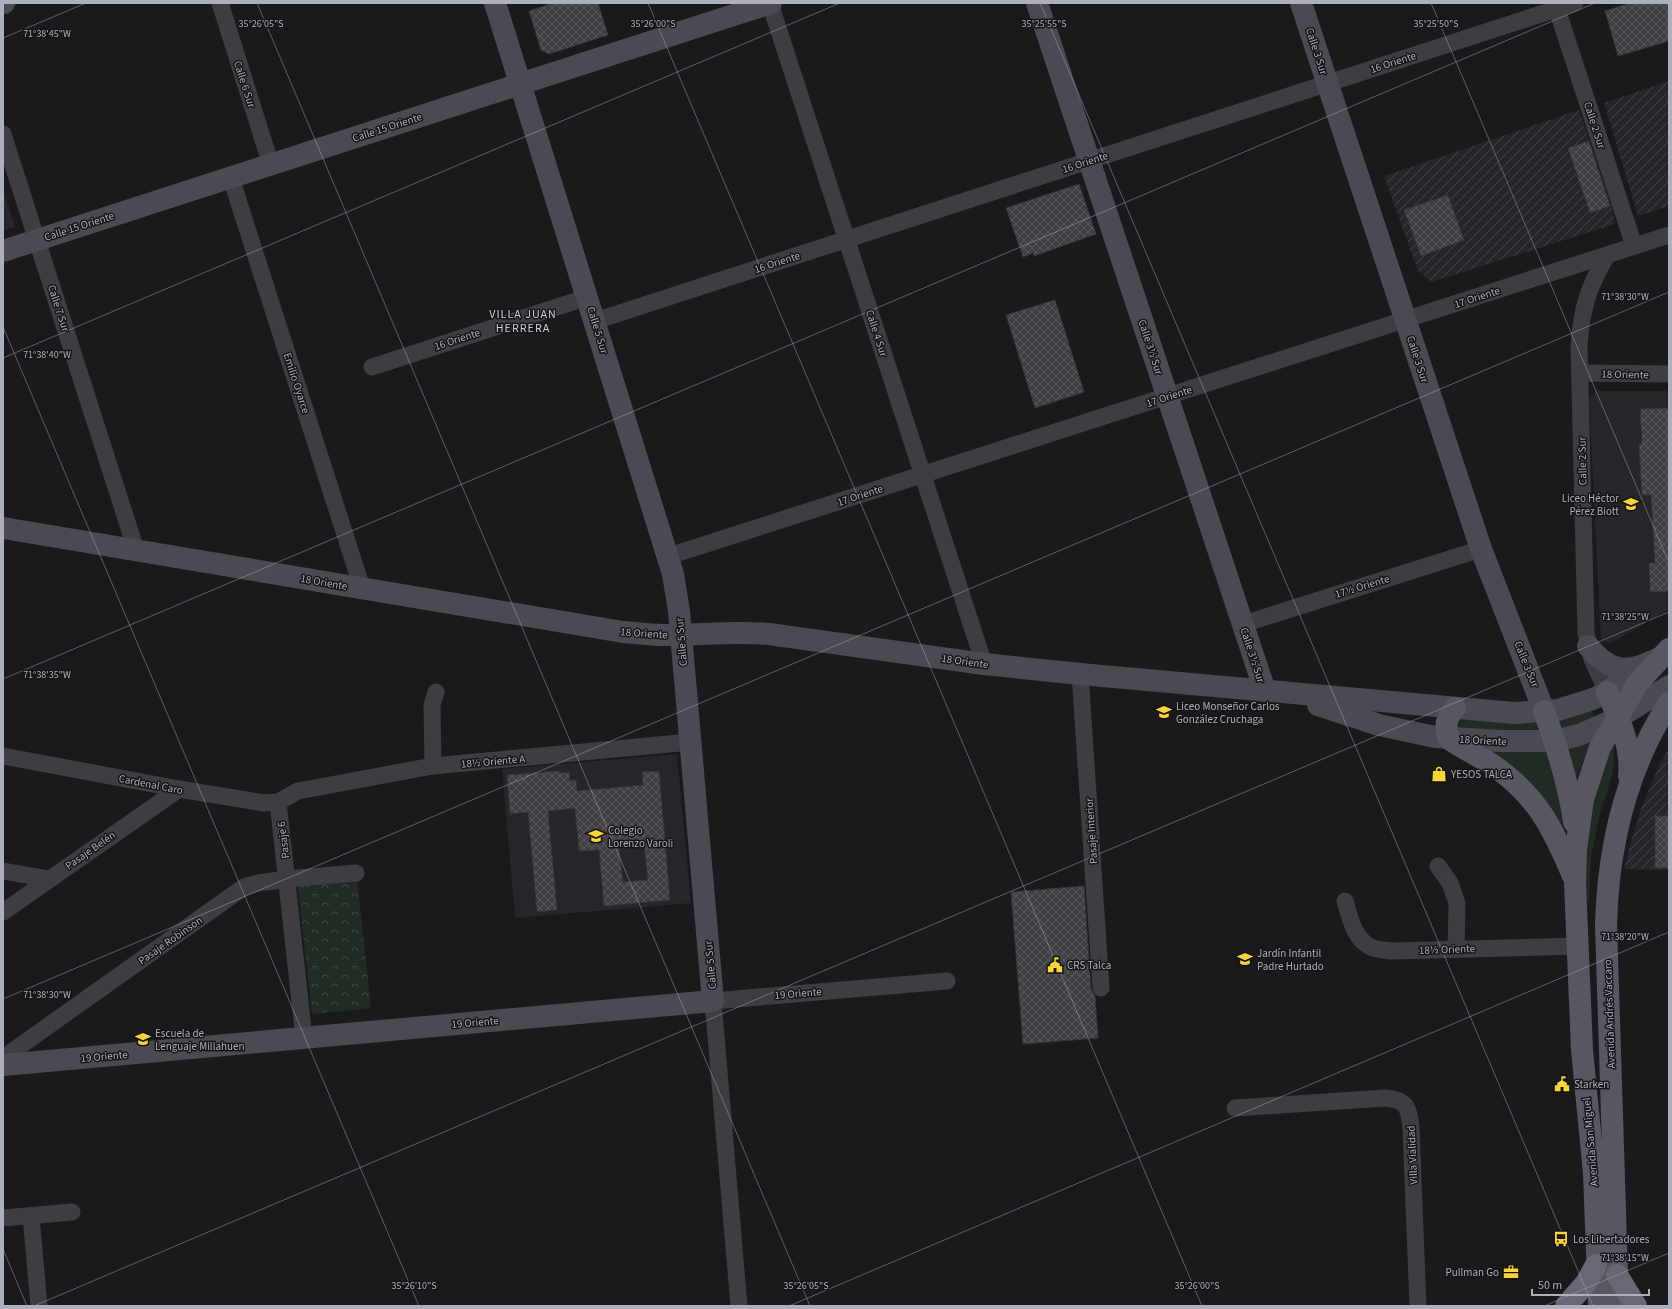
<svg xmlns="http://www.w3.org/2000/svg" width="1672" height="1309" font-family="'Source Sans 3',sans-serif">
<defs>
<pattern id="industrial-furrows" width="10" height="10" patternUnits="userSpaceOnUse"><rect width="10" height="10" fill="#26262a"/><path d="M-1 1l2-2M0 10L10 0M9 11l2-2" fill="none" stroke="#434347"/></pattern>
<pattern id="park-crowns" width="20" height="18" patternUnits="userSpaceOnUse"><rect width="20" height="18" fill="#212b24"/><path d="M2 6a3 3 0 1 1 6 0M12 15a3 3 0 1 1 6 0" fill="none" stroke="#3f4742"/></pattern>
<pattern id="building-cross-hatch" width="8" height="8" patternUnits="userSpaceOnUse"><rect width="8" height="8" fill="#403f44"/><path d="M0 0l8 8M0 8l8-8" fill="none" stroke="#59585d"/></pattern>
</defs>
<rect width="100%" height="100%" fill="#1a1a1d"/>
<g fill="#26262a">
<polygon points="3,188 15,227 3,231"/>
<polygon points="1596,391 1669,391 1669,609 1610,644 1601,639 1589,399"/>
<polygon points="677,754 691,903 515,918 502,769"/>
</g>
<g fill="url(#industrial-furrows)">
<polygon points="1669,81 1669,206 1638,216 1604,103"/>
<polygon points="1579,110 1611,205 1615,224 1431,282 1418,271 1384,176"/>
<polygon points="1669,749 1669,870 1624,869 1632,838 1642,806 1660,763"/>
</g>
<g fill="#212b24">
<polygon points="1591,709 1598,724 1574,784 1561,809 1563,841 1462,744 1453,719 1534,723 1555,721"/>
<polygon points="1614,737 1614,761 1612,776 1600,813 1591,858 1589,902 1584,902 1587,813"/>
</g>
<polygon fill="url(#park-crowns)" points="357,878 371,1008 312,1014 297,882"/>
<g fill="url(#building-cross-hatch)" stroke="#353439" fill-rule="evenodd">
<polygon points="553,3 598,3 608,35 549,54 541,50 529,11"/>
<polygon points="1630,3 1669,3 1669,41 1618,56 1605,11"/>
<polygon points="1589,141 1610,206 1590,213 1568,148"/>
<polygon points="1079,184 1096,234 1034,256 1033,253 1023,257 1006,208"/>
<polygon points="1448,195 1464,240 1421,256 1404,210"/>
<polygon points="1055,300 1084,392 1035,408 1006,315"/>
<polygon points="1669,408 1669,591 1650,592 1649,563 1655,563 1651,495 1642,495 1639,444 1642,444 1640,409"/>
<path d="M559,771L560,773L569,772L570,781L576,780L577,791L643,785L642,772L659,771L670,900L604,906L599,850L579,851L575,808L548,811L557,910L537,912L528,812L510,814L507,775ZM644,845L648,880L623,882L619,848Z"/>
<rect x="1655" y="816" width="14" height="52"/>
<polygon points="1084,886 1091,989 1095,996 1098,1038 1023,1044 1011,892"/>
</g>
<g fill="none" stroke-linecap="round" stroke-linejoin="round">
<g stroke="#3d3d44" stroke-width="17">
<polyline points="220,3 271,165"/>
<polyline points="770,3 984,664"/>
<polyline points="1555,3 1634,246"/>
<polyline points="3,134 136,550"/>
<polyline points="231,178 362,588"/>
<polyline points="595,321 1575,3"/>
<polyline points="372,367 588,297"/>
<polyline points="1580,373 1669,374"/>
<polyline points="669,556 1669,235"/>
<polyline points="1243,624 1481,549"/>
<polyline points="1080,674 1101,988"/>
<path d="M1607,692L1592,659L1586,633L1579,345C1582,307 1588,288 1607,255"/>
<polyline points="3,756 179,789 264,803 278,802 298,791 433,766 690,742"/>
<polyline points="433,766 432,705 436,692"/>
<polyline points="278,802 304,1038"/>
<polyline points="1438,866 1450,883 1457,903 1456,949"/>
<polyline points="3,871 49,879"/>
<path d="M1345,901C1350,917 1354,941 1373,948C1379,950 1386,950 1392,951L1578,946"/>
<polyline points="3,912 179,789"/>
<polyline points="3,1058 244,887 258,883 287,879 356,873"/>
<path d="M1235,1108L1384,1098C1407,1099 1409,1108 1411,1128L1418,1306"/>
<polyline points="31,1216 39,1306"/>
<polyline points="3,1218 72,1212"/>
<polyline points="739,1306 713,1001 947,981"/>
</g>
<g stroke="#494a52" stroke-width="22">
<polyline points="3,3 4,3"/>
<polyline points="1037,3 1265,691"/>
<polyline points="1301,3 1481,549 1544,711"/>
<polyline points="3,251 771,3"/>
<path d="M3,528L623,632C637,633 650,635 664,635C699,635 734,631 769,634L984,664L1080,674L1514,713L1558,710L1593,699L1607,692L1641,666L1660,658"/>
<path d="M1588,646C1603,664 1618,674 1641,666"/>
<polyline points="1318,705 1379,725 1435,737 1501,741 1555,741 1579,735 1618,718 1669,686"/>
<polyline points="3,1065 713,1001 679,611 673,574 495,3"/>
</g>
<g stroke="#575761" stroke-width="22">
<path d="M1607,692C1619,719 1632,745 1629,776"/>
<path d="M1455,708C1445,718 1445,726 1449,739C1462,748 1477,755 1491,764C1536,794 1553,828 1573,876"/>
<path d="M1544,711C1557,747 1569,784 1574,822"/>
<polyline points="1599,1306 1594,1173 1582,1050 1575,883 1576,849 1583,799 1600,747 1618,718 1637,684 1669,649"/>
<path d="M1618,1306L1606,925C1608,847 1626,770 1669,703"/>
</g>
<g stroke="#676873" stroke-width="22">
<polyline points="1617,1275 1636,1306"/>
<polyline points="1566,1306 1586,1283 1596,1265"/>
</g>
</g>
<path fill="none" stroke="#acafbc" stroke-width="1" stroke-opacity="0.45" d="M257,3L810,1306M648,3L1202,1306M1040,3L1593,1306M1431,3L1669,563M3,38L86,3M3,327L419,1306M3,358L840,3M3,679L1595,3M3,999L1669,292M3,1249L27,1306M34,1306L1669,612M789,1306L1669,932M1544,1306L1669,1253"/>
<defs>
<g id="school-bare" transform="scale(1.2)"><path d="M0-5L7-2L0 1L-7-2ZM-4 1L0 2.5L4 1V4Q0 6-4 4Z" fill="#fad535" stroke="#151518" stroke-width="2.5" paint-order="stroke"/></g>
<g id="shop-bare" transform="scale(1.2)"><path d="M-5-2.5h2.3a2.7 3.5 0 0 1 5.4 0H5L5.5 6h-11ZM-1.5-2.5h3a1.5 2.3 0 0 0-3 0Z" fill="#fad535" stroke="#151518" stroke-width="2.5" paint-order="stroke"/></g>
<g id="civic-bare" transform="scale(1.2)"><path d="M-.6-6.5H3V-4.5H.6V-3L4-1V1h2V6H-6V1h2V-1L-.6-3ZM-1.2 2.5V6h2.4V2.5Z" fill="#fad535" stroke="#151518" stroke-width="2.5" paint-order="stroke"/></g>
<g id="bus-bare" transform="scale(1.2)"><path d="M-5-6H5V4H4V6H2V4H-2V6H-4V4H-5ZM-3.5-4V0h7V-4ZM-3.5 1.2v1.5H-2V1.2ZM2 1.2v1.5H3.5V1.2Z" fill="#fad535" stroke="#151518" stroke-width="2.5" paint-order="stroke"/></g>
<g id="office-bare" transform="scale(1.2)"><path d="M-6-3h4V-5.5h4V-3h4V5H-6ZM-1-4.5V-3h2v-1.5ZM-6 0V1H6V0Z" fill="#fad535" stroke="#151518" stroke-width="2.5" paint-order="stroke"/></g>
</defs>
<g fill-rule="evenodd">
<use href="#school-bare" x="1631" y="504"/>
<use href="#school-bare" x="1164" y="712"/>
<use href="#shop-bare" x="1439" y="774"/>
<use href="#school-bare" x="596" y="836"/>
<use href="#school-bare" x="1245" y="959"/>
<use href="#civic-bare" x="1055" y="965"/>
<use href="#school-bare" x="143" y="1039"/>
<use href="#civic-bare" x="1562" y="1084"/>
<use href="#bus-bare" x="1561" y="1239"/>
<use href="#office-bare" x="1511" y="1272"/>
</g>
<g text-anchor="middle" stroke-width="3" stroke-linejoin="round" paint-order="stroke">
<g font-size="11" fill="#acafbc" stroke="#151518">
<text transform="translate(1317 51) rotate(72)" y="4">Calle 3 Sur</text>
<text transform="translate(1393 62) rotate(-18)" y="4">16 Oriente</text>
<text transform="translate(245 84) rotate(72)" y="4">Calle 6 Sur</text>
<text transform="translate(1595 125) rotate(72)" y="4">Calle 2 Sur</text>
<text transform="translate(387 127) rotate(-18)" y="4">Calle 15 Oriente</text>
<text transform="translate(1085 162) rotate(-18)" y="4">16 Oriente</text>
<text transform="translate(79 226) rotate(-18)" y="4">Calle 15 Oriente</text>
<text transform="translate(777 262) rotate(-18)" y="4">16 Oriente</text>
<text transform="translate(1477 297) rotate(-18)" y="4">17 Oriente</text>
<text transform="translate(59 308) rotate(72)" y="4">Calle 7 Sur</text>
<text transform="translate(598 330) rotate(73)" y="4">Calle 5 Sur</text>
<text transform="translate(877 333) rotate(72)" y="4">Calle 4 Sur</text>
<text transform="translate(457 339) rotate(-18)" y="4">16 Oriente</text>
<text transform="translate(1151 347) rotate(72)" y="4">Calle 3½ Sur</text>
<text transform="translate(1418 359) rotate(72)" y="4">Calle 3 Sur</text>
<text transform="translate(1625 374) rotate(1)" y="4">18 Oriente</text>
<text transform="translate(297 383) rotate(72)" y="4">Emilio Oyarce</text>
<text transform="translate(1169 396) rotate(-18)" y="4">17 Oriente</text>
<text transform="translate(1582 461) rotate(-91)" y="4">Calle 2 Sur</text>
<text transform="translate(860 495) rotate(-18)" y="4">17 Oriente</text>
<text transform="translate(324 582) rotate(10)" y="4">18 Oriente</text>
<text transform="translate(1362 586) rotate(-17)" y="4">17½ Oriente</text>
<text transform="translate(644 633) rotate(4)" y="4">18 Oriente</text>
<text transform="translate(681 642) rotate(-95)" y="4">Calle 5 Sur</text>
<text transform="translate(1253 655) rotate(72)" y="4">Calle 3½ Sur</text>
<text transform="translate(965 661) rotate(8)" y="4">18 Oriente</text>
<text transform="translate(1527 664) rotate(68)" y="4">Calle 3 Sur</text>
<text transform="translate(1483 740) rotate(3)" y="4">18 Oriente</text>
<text transform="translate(493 761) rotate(-5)" y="4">18½ Oriente A</text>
<text transform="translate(151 784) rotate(11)" y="4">Cardenal Caro</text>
<text transform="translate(1091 831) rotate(-94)" y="4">Pasaje Interior</text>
<text transform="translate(283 840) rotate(-97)" y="4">Pasaje 6</text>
<text transform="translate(90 850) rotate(-35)" y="4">Pasaje Belén</text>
<text transform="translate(170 940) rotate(-35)" y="4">Pasaje Robinson</text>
<text transform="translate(1447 949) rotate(-2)" y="4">18½ Oriente</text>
<text transform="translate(710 965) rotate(-95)" y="4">Calle 5 Sur</text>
<text transform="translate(798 993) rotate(-5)" y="4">19 Oriente</text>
<text transform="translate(1609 1014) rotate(-92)" y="4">Avenida Andrés Vaccaro</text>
<text transform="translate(475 1022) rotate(-5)" y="4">19 Oriente</text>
<text transform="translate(104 1056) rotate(-5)" y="4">19 Oriente</text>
<text transform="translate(1590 1142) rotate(-95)" y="4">Avenida San Miguel</text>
<text transform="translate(1412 1155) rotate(-93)" y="4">Villa Vialidad</text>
</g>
<g font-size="11" fill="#acafbc" stroke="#151518" text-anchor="start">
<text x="1619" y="502" text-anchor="end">Liceo Héctor<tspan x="1619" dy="13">Pérez Biott</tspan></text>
<text x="1176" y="710">Liceo Monseñor Carlos<tspan x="1176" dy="13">González Cruchaga</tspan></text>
<text x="1451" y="778">YESOS TALCA</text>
<text x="608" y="834">Colegio<tspan x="608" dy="13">Lorenzo Varoli</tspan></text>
<text x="1257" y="957">Jardín Infantil<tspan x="1257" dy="13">Padre Hurtado</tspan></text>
<text x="1067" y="969">CRS Talca</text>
<text x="155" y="1037">Escuela de<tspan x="155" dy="13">Lenguaje Millahuen</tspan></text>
<text x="1574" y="1088">Starken</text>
<text x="1573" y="1243">Los Libertadores</text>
<text x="1499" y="1276" text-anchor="end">Pullman Go</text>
</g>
<g font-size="12" letter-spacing="1" fill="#cdcfd8" stroke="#151518">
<text x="523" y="318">VILLA JUAN<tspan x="523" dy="14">HERRERA</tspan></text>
</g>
</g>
<g font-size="10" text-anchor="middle" fill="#acafbc" stroke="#151518" stroke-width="3" stroke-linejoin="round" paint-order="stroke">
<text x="261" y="27">35°26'05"S</text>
<text x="653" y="27">35°26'00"S</text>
<text x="1044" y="27">35°25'55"S</text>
<text x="1436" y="27">35°25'50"S</text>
<text x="47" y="37">71°38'45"W</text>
<text x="1625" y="300">71°38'30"W</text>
<text x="47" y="358">71°38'40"W</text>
<text x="1625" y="620">71°38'25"W</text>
<text x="47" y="678">71°38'35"W</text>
<text x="1625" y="940">71°38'20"W</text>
<text x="47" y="998">71°38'30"W</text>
<text x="1625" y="1261">71°38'15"W</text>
<text x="414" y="1289">35°26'10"S</text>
<text x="806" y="1289">35°26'05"S</text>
<text x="1197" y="1289">35°26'00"S</text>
</g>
<rect width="1672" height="1309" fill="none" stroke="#acafbc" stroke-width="8"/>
<path d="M1532 1289v6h117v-6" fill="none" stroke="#acafbc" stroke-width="2"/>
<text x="1538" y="1289" font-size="12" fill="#acafbc" stroke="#151518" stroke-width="3" paint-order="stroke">50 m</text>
</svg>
